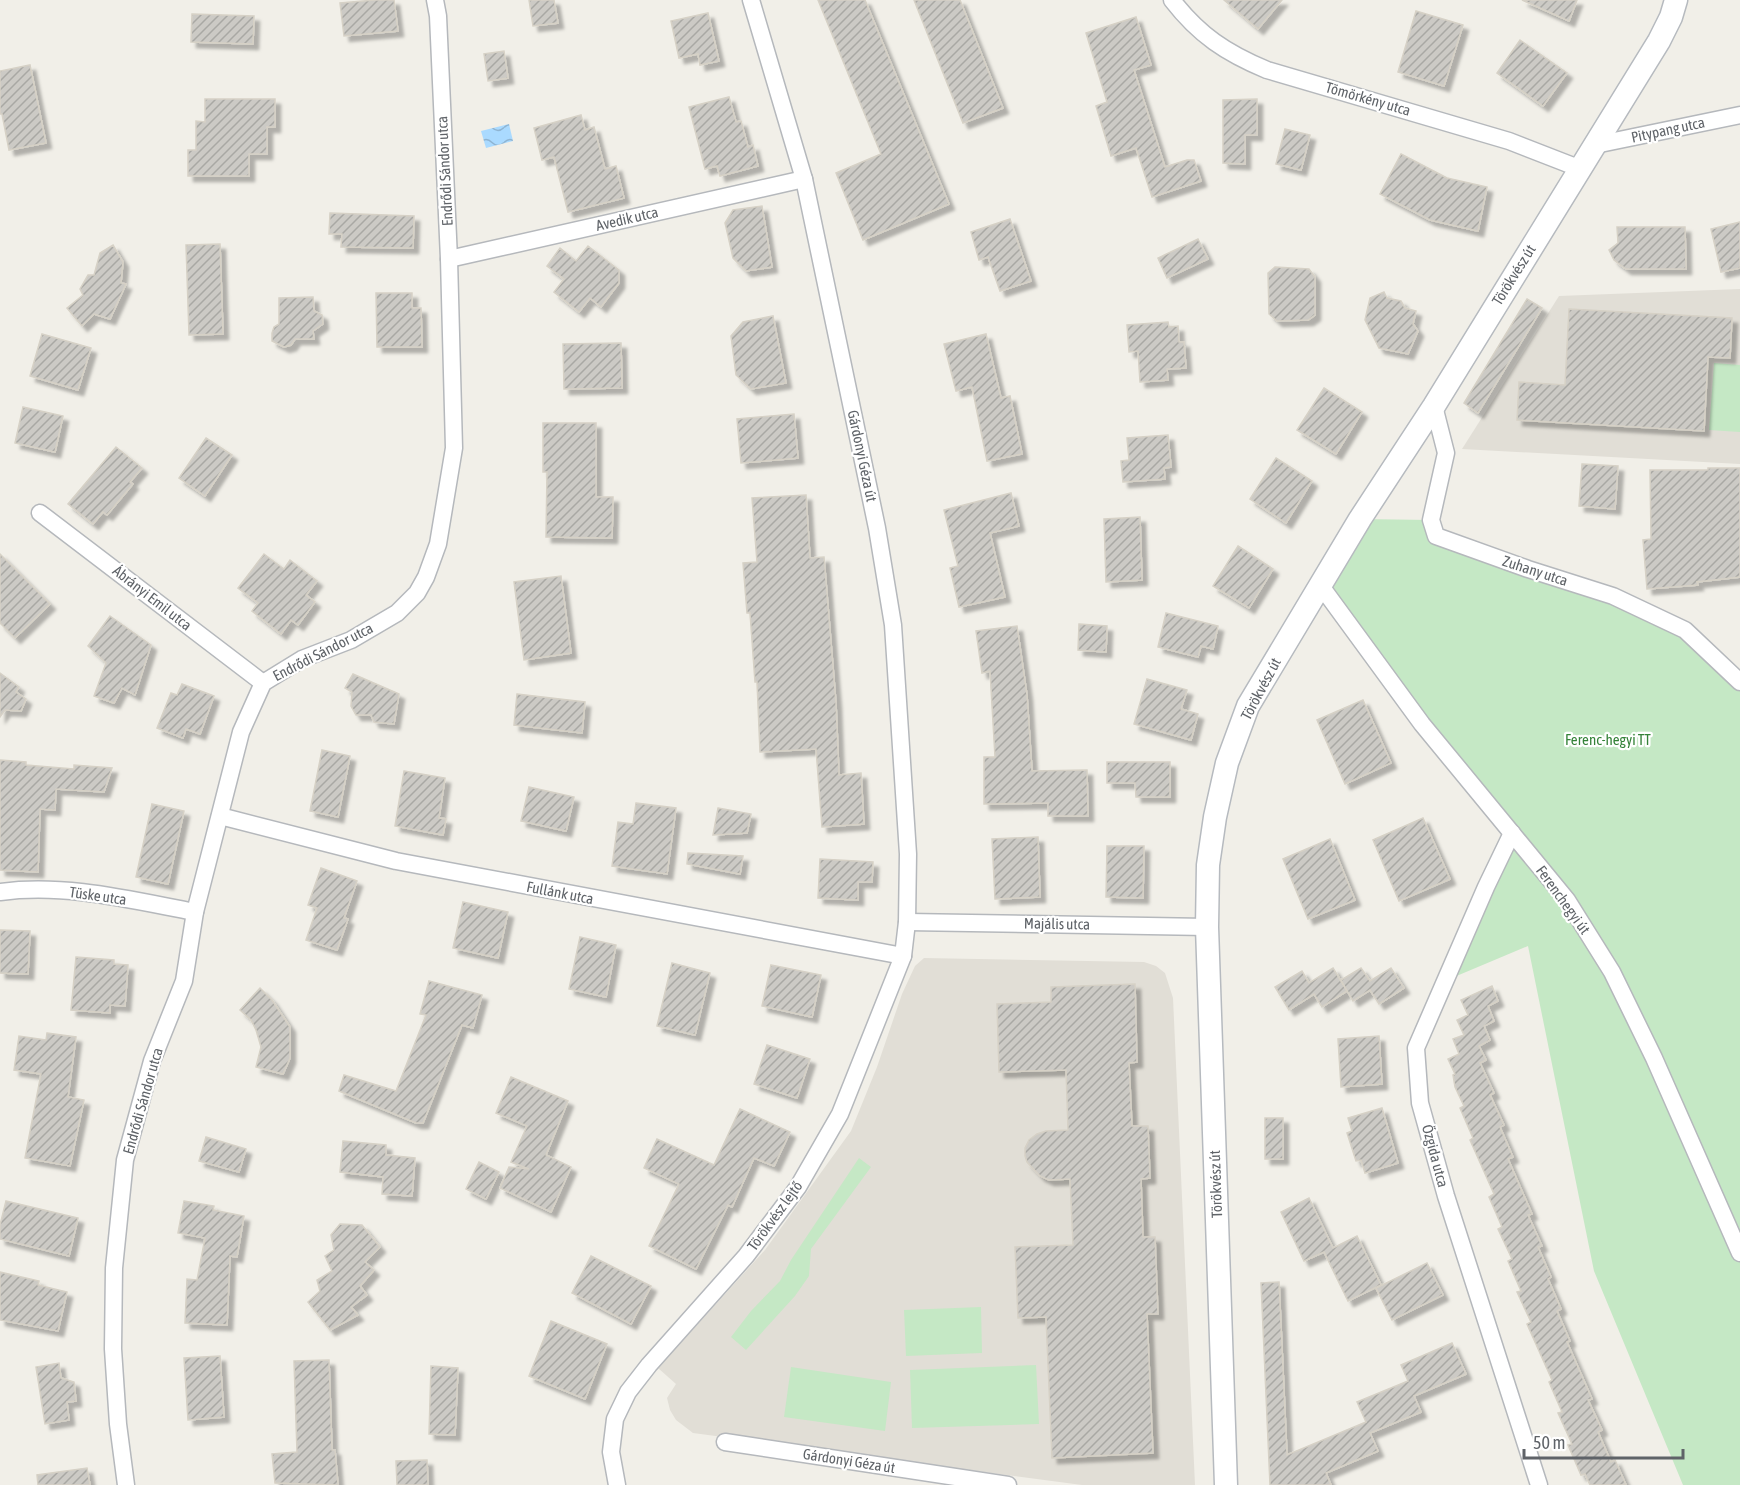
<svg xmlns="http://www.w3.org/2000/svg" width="1740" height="1485" font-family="'Asap Condensed',sans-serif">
<defs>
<pattern id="water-waves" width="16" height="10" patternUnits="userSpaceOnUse" patternTransform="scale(1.5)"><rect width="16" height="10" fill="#aadaff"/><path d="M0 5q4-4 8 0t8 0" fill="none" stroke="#8eb4d2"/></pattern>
<pattern id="building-hatch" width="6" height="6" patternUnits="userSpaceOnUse" patternTransform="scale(1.5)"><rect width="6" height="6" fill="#cccac5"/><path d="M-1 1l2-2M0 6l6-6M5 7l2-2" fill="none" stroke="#a9a8a4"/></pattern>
<filter id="shadow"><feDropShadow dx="5.5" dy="5.5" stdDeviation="1.5" flood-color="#0004"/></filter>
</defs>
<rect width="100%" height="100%" fill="#f1efe8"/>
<g fill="#e1ded6">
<polygon points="1740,289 1740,464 1462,449 1559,296"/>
<polygon points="924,958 1144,962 1156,966 1165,973 1173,998 1195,1485 1082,1485 693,1433 676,1420 670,1410 667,1398 676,1384 658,1368 765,1250 851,1131 877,1067 902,994 915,966"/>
</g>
<g fill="#c5e8c5">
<polygon points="1714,363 1740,365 1740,432 1709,430"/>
<polygon points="1360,519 1431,520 1437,536 1685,630 1740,682 1740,1485 1683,1485 1594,1271 1528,946 1447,980 1512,833 1321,586"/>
<polygon points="859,1158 871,1167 811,1249 809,1276 795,1296 746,1350 731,1337 751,1311 780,1281 791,1260"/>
<polygon points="981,1307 982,1353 906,1356 904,1310"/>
<polygon points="1036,1365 1039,1424 912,1428 910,1370"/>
<polygon points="791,1367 891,1382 885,1431 784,1417"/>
</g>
<polygon fill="url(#water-waves)" points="509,124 513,141 486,148 481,131"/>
<g fill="url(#building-hatch)" stroke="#d6d1c6" stroke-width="1.5" filter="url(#shadow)">
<polygon points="375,0 394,0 398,31 344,36 340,3"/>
<polygon points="529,0 554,0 558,23 533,26"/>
<polygon points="818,0 865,0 949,204 863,240 836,173 881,154"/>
<polygon points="914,0 960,0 1003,108 963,123"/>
<polygon points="1224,0 1282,0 1258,29"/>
<polygon points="1522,0 1577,0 1569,21"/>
<polygon points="1416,11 1463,25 1444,86 1398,72"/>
<polygon points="708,13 719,61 700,65 698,54 679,58 671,21"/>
<polygon points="192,14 254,16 253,44 191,42"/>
<polygon points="1136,17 1151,65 1134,70 1165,167 1187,160 1194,160 1201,181 1152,197 1136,148 1111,156 1096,106 1107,102 1086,33"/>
<polygon points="1520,40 1567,73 1543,106 1497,73"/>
<polygon points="504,51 508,78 488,81 484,54"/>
<polygon points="30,65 46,143 9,150 2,114 0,114 0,71"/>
<polygon points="729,97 736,122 741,121 748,147 753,145 758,166 720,176 717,166 705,169 689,107"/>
<polygon points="205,99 275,99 275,127 267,127 267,154 249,154 249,176 188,176 188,150 196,150 196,121 205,122"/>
<polygon points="1257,99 1257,135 1245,135 1245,164 1223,163 1223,100"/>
<polygon points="581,115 585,130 594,127 605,169 616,166 624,198 568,212 554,157 542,160 534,128"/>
<polygon points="1285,129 1310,135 1301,170 1276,164"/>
<polygon points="1401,154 1447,178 1487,187 1478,231 1430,220 1380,194"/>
<polygon points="762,206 772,267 746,271 733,258 725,223 733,210"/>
<polygon points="330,213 414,216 413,248 341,247 342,234 329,234"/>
<polygon points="1010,219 1031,281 1000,291 988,257 979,260 971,232"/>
<polygon points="1740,222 1740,268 1721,272 1711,229"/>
<polygon points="1617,227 1685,227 1686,269 1626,269 1614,260 1609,250 1618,243"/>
<polygon points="1198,239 1208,259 1167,278 1158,258"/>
<polygon points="220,244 223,334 189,335 186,245"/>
<polygon points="113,245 123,262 121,283 126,284 110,319 94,314 82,326 67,308 83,295 80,289 88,275 94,275 100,253"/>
<polygon points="588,246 619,270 619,283 601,307 590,298 579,312 554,292 564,279 547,266 560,248 576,261"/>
<polygon points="1275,267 1309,269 1315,277 1315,315 1308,320 1277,321 1269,314 1268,273"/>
<polygon points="1384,292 1387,298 1401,301 1405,308 1416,311 1413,324 1418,331 1408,354 1379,348 1365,320 1370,298"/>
<polygon points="376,293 412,293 412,308 421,308 422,347 377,347"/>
<polygon points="313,297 314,311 322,315 323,324 313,331 314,339 295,339 291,345 284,347 272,341 272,333 274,327 279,324 279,298"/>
<polygon points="1527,299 1542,308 1478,413 1464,403"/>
<polygon points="1569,309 1732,318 1730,358 1708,357 1704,431 1517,420 1519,382 1565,385"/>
<polygon points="773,316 786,383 751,389 736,375 731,336 743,322"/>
<polygon points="1168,322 1169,327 1178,326 1179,342 1184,342 1186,368 1167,369 1168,380 1140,382 1138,351 1129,352 1127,325"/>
<polygon points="42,334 91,348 78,390 30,376"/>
<polygon points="986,334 1001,398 1010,396 1022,454 987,461 972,387 956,391 944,344"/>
<polygon points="621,343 622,388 564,389 563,344"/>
<polygon points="1324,388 1362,412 1336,454 1297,430"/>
<polygon points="23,407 63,416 55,452 15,443"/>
<polygon points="794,414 798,458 741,463 737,419"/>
<polygon points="543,423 596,423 596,497 613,497 612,538 546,537 547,472 543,472"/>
<polygon points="1168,435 1171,467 1164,468 1165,479 1123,482 1121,461 1129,460 1127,438"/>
<polygon points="206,438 232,455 205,496 179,478"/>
<polygon points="116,447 142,468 130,482 133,484 107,515 103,512 93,524 68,504"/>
<polygon points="1276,458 1312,481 1286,523 1250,499"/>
<polygon points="1582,464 1618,466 1615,509 1579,506"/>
<polygon points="1708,468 1740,468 1740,577 1697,582 1698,585 1647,589 1643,540 1651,539 1650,470 1708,470"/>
<polygon points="1011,493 1019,526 990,533 1005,597 959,607 950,568 958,566 944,510"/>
<polygon points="806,495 810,558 824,557 836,703 839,775 861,773 864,824 822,827 816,749 760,752 757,682 755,682 750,613 747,613 743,563 757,562 752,498"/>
<polygon points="1140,517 1142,580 1106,582 1104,519"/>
<polygon points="1238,546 1273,569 1249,608 1213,586"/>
<polygon points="0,554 50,604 15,638 0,623"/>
<polygon points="264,554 284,569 290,560 317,581 306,595 315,602 298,625 291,620 281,634 252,611 258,603 238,588"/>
<polygon points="561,576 571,653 524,660 514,582"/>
<polygon points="1166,613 1218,626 1213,649 1201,646 1198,657 1158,647"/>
<polygon points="110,616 151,645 135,695 122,688 114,703 94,696 106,663 88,646"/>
<polygon points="1079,624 1107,626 1106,652 1078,650"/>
<polygon points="1017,626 1027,695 1032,771 1087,770 1088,816 1048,816 1048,803 984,804 984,757 995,757 990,671 982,673 976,631"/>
<polygon points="0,673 19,687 16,692 26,699 21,711 5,710 0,717"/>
<polygon points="353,674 399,694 394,724 374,722 371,715 356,715 351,706 352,692 345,688"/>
<polygon points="1147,679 1187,690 1181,709 1198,714 1191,740 1134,724"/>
<polygon points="182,684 214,696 200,734 186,729 183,738 157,728 171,693 177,695"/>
<polygon points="517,694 585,702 582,733 514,725"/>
<polygon points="1363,700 1391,763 1345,784 1317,720"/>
<polygon points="322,750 350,756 338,817 310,811"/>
<polygon points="0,760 26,762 26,765 74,769 74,765 112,768 104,792 56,789 55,810 40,809 38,872 0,870"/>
<polygon points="1107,762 1170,762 1170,797 1136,797 1135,783 1107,783"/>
<polygon points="404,771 445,778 439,818 446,819 443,835 395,826"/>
<polygon points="529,787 574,797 566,831 521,821"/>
<polygon points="636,803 676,808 667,874 612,866 618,822 633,824"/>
<polygon points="152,804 184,811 168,884 136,877"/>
<polygon points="718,808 751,814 747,833 713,835"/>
<polygon points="1423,818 1450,879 1399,901 1373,840"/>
<polygon points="1038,837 1040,897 995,899 992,839"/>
<polygon points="1330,839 1355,900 1308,919 1283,859"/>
<polygon points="1107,846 1144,846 1143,898 1106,897"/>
<polygon points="688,853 743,856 740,874 687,864"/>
<polygon points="820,859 873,862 872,882 858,882 858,900 818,898"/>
<polygon points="321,868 357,881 344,918 348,919 337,950 306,940 317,908 308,905"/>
<polygon points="463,902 508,912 498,958 453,948"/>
<polygon points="0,930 30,931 28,974 0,973"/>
<polygon points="580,937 616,945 606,997 569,989"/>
<polygon points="76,957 114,960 114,964 128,965 125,1006 110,1005 110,1013 71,1010"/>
<polygon points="672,963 710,973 695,1035 657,1026"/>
<polygon points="771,965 821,975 812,1017 762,1006"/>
<polygon points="1333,968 1347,991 1322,1007 1314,994 1289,1010 1275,987 1302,971 1309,983"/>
<polygon points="1361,968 1370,981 1391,968 1404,988 1379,1004 1370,990 1353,1001 1341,980"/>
<polygon points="429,981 482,995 473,1028 462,1025 423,1123 416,1123 339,1091 344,1075 396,1091 426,1015 420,1014"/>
<polygon points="1135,984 1137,1062 1129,1063 1132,1126 1148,1126 1150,1178 1141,1179 1143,1237 1155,1237 1158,1314 1147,1314 1153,1453 1052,1458 1046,1317 1018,1318 1015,1247 1073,1245 1070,1179 1049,1180 1040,1176 1027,1162 1025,1156 1025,1148 1029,1140 1037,1134 1046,1131 1068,1130 1066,1070 999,1072 997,1004 1051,1002 1051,987"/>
<polygon points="1492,986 1498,1001 1488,1006 1494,1021 1484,1026 1490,1040 1479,1046 1486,1060 1480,1063 1494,1093 1490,1095 1504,1125 1500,1127 1513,1157 1508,1159 1532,1214 1528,1215 1542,1246 1538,1247 1551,1277 1548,1279 1561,1309 1557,1311 1570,1341 1567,1342 1592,1399 1588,1400 1602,1430 1598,1432 1611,1462 1615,1460 1626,1485 1590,1485 1585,1474 1581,1475 1568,1445 1572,1444 1558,1413 1562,1412 1549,1382 1552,1380 1527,1324 1531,1322 1517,1292 1521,1291 1508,1261 1512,1259 1498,1229 1502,1227 1489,1197 1494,1194 1470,1140 1473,1138 1460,1108 1464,1106 1455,1087 1453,1075 1455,1074 1448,1059 1459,1054 1453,1039 1464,1035 1457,1020 1468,1015 1461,1000"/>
<polygon points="260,988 272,1000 290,1027 290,1058 283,1074 256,1067 261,1047 256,1030 251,1020 240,1010"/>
<polygon points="47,1033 76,1037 68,1097 84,1100 70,1166 25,1158 41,1074 14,1070 19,1036 46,1040"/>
<polygon points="1379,1036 1382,1084 1341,1087 1338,1039"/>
<polygon points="767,1045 810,1059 797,1098 754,1084"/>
<polygon points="511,1077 568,1101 546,1155 571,1167 551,1212 500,1188 509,1167 529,1169 511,1162 527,1126 496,1113"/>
<polygon points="1382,1108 1398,1163 1365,1173 1361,1160 1356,1161 1347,1133 1352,1131 1348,1118"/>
<polygon points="740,1109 790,1132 774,1166 754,1158 732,1207 728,1205 696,1269 649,1246 679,1184 644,1168 657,1139 714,1165"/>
<rect x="1265" y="1118" width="18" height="41"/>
<polygon points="206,1137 246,1149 239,1172 199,1161"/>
<polygon points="343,1141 386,1145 386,1155 415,1158 412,1196 382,1194 383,1177 340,1172"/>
<polygon points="479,1162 499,1172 486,1199 466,1189"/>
<polygon points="1309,1198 1333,1248 1357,1236 1381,1285 1348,1301 1324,1252 1304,1261 1281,1212"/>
<polygon points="6,1201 78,1218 69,1256 0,1239 0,1225"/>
<polygon points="184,1201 214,1206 213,1210 244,1216 237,1257 230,1256 227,1325 185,1323 187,1279 197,1280 205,1238 178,1233"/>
<polygon points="340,1224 362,1225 380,1247 365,1262 374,1270 360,1286 367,1295 351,1307 358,1315 330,1330 308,1302 320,1291 317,1280 332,1271 325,1256 334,1250 331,1235"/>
<polygon points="591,1256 651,1286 631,1324 572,1293"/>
<polygon points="1427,1263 1443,1295 1392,1320 1376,1288"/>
<polygon points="0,1272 39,1281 38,1285 67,1292 58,1331 0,1320"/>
<polygon points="1279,1282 1287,1455 1366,1422 1357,1402 1408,1381 1401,1365 1452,1343 1466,1374 1414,1396 1421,1412 1370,1433 1378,1451 1326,1473 1331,1485 1270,1485 1261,1283"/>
<polygon points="551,1321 607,1344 585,1399 529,1376"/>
<polygon points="220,1356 224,1417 188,1420 184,1358"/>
<polygon points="329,1360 332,1450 335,1450 338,1485 275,1483 272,1454 297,1452 294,1361"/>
<polygon points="59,1363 61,1378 74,1382 76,1401 67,1402 69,1420 45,1424 36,1367"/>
<polygon points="431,1366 458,1368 455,1435 429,1434"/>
<polygon points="427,1460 428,1485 397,1485 396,1461"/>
<polygon points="87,1468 90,1485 38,1485 37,1475"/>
</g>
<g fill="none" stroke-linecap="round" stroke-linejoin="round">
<g stroke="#b5b8bc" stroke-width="19">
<g id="street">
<path d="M1172,0C1199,35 1226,53 1267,70L1509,141L1581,169"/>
<polyline points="1595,145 1740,115"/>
<polyline points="449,259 804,179"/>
<polyline points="1434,406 1446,453 1431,520 1436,536 1528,569 1613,596 1685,630 1740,682"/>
<polyline points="40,513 263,683"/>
<polyline points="1321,586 1422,724 1567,900 1612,972 1654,1058 1740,1253"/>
<polyline points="220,816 396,861 903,956"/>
<polyline points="1512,833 1486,887 1416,1048 1420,1103 1446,1196 1539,1485"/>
<path d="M0,892C65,883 131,900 195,912"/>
<polyline points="907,922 1207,927"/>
<polyline points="725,1442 1008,1485"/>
<polyline points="126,1485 118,1424 113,1349 114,1268 125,1160 152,1061 184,981 195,912 241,732 263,683 302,659 351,640 397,613 417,593 426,577 438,544 454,448 449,259 438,16 435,0"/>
<polyline points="617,1485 611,1452 615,1419 628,1392 649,1365 746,1256 798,1187 840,1114 903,956 907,922 908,854 893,625 877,528 804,179 751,0"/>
</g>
</g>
<g stroke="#b6babf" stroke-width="25">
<polyline id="secondary" points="1226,1485 1207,927 1208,865 1215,817 1227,763 1248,706 1360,519 1434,406 1659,41 1671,17 1676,0"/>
</g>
<use href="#street" stroke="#fff" stroke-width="16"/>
<use href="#secondary" stroke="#fff" stroke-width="22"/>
</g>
<g text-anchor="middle" stroke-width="4.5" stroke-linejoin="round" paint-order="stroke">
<g font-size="15" fill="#5f6368" stroke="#fff">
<text transform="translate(1368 99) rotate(16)" y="5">Tömörkény utca</text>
<text transform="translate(1668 130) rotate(-12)" y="5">Pitypang utca</text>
<text transform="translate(445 171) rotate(-93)" y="5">Endrődi Sándor utca</text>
<text transform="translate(627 219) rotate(-13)" y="5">Avedik utca</text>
<text transform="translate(1514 275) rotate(-58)" y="5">Törökvész út</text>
<text transform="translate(862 456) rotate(78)" y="5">Gárdonyi Géza út</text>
<text transform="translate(1535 571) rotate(18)" y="5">Zuhany utca</text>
<text transform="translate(152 598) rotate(38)" y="5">Ábrányi Emil utca</text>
<text transform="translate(323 652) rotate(-27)" y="5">Endrődi Sándor utca</text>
<text transform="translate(1261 689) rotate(-62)" y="5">Törökvész út</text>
<text transform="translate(560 893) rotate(11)" y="5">Fullánk utca</text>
<text transform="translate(98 896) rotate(8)" y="5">Tüske utca</text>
<text transform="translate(1563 900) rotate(54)" y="5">Ferenchegyi út</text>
<text transform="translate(1057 924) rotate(1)" y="5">Majális utca</text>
<text transform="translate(143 1101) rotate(-74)" y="5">Endrődi Sándor utca</text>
<text transform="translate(1435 1156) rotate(75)" y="5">Őzgida utca</text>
<text transform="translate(1216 1184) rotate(-92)" y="5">Törökvész út</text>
<text transform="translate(775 1216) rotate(-54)" y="5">Törökvész lejtő</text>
<text transform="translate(849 1461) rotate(9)" y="5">Gárdonyi Géza út</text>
</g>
<g font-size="15" fill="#348238" stroke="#fff">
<text x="1608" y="745">Ferenc-hegyi TT</text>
</g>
</g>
<path d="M1524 1449v9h159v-9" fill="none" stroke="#5f6368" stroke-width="3"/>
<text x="1533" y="1449" font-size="18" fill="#5f6368" stroke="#ffffff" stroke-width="4.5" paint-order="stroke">50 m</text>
</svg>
